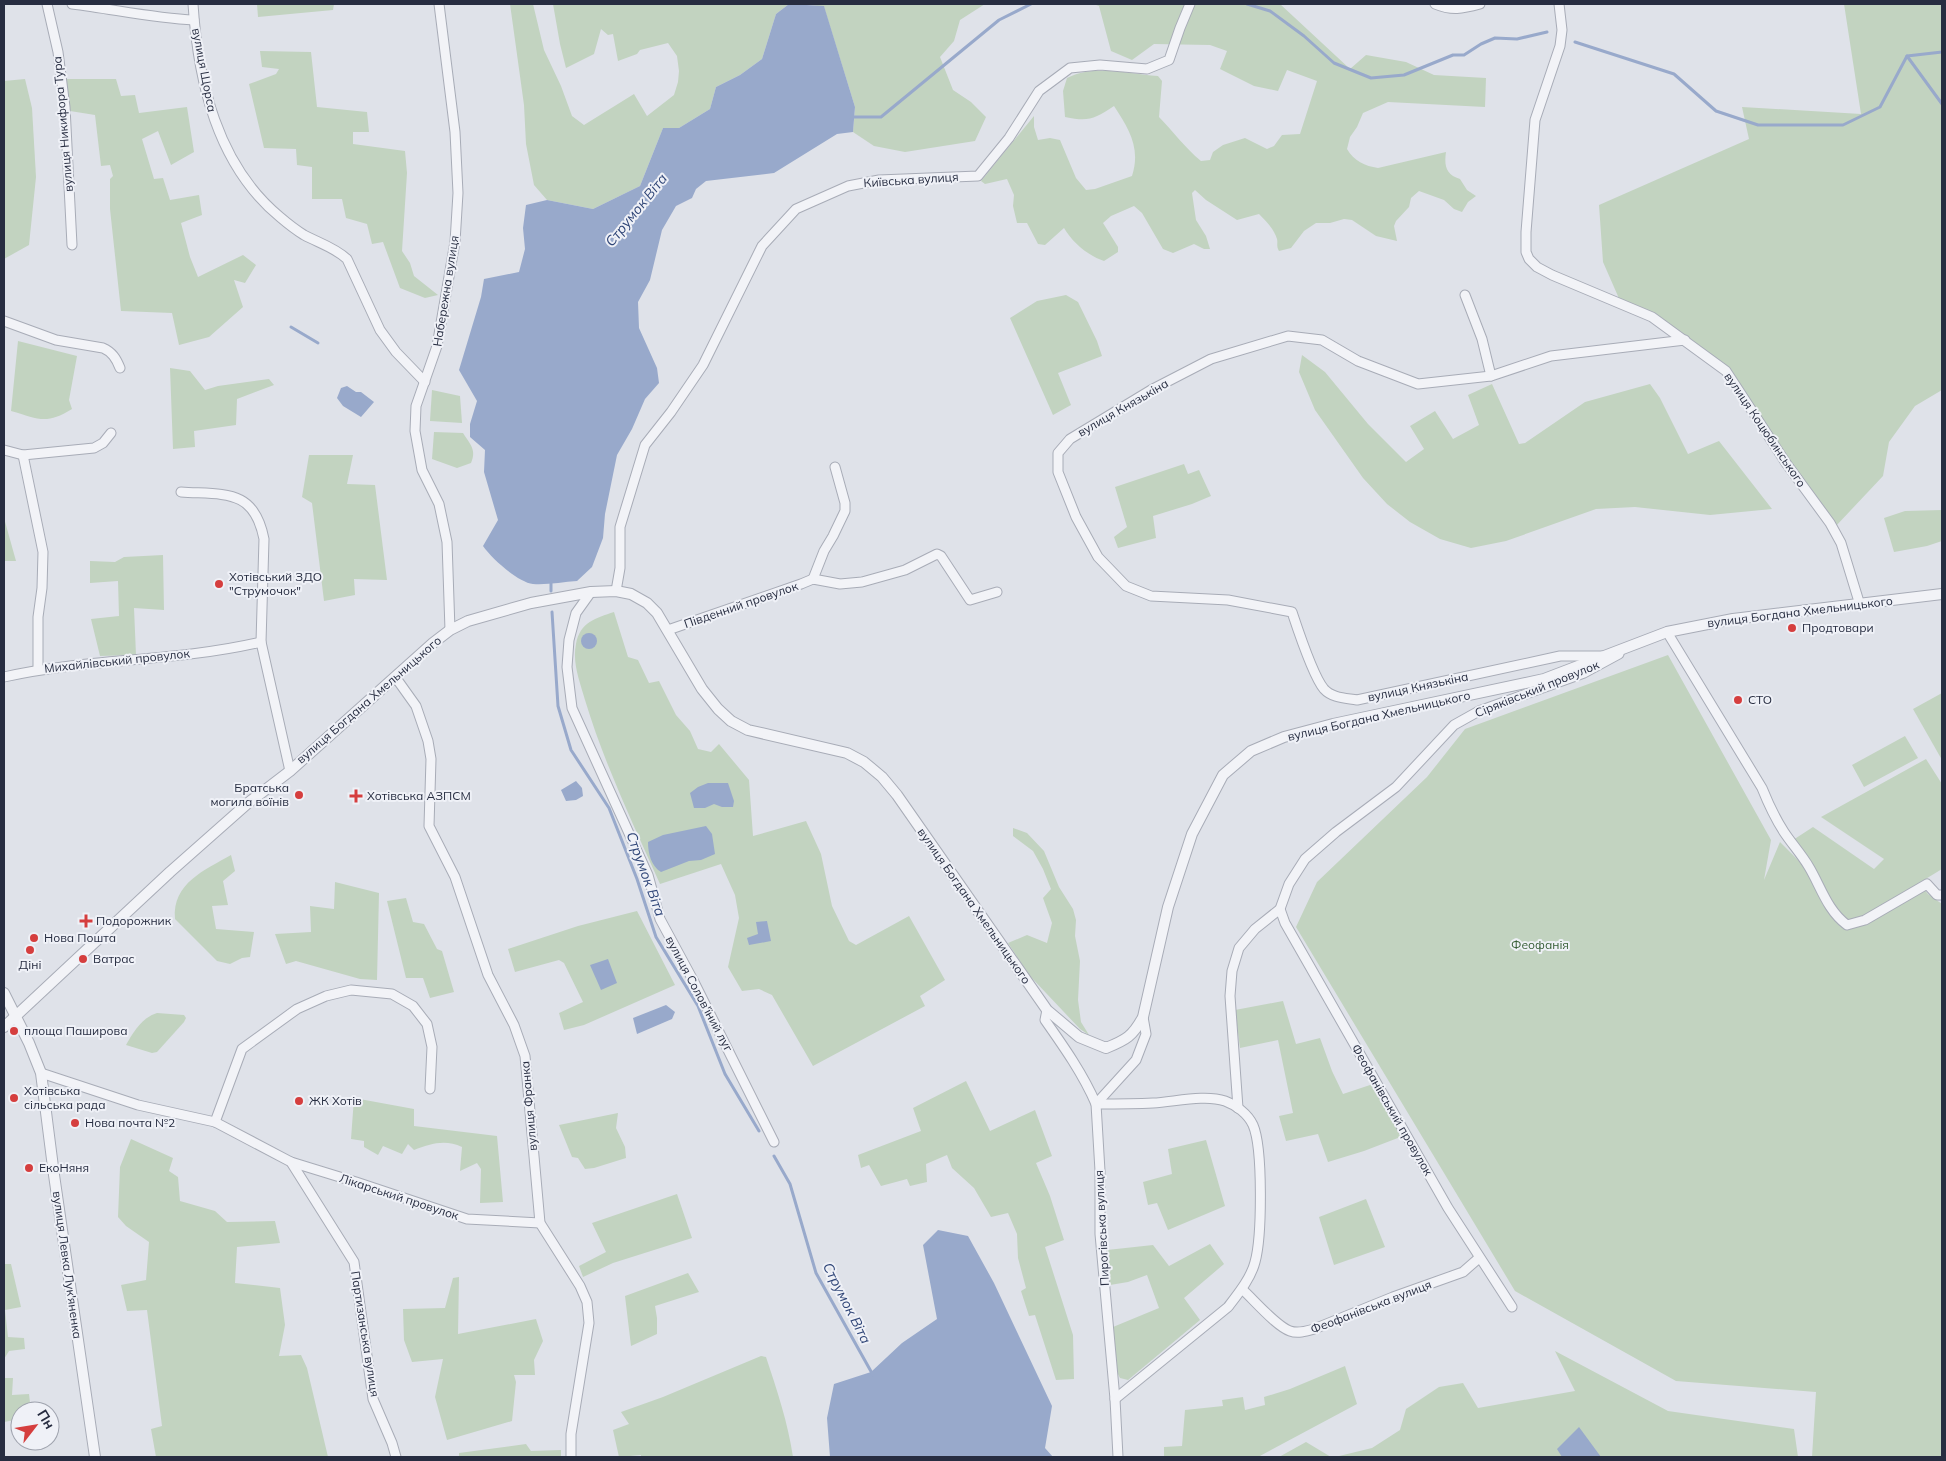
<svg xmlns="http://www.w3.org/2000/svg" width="1946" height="1461" font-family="Mulish,sans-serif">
<rect width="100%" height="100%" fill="#dfe2e9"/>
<g fill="#c2d3c0">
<polygon points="257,4 334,4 333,10 258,17"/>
<polygon points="510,4 533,4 544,50 561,86 572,116 584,125 634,94 647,116 674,95 678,82 679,71 677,56 668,43 640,50 637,54 618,61 613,34 608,35 601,29 594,54 566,68 560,44 553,4 789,4 776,14 762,59 740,75 716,87 710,109 679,128 663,128 640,186 593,209 547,200 534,185 526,144 524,105"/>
<polygon points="804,4 985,4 960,20 954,41 940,57 953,90 971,102 986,117 975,141 905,152 874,146 853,132 855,107 824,7"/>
<path d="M1093,4H1280L1350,69L1366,55L1406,62L1434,75L1486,78L1485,107L1388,102L1363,113L1357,127L1350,137L1347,149C1354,161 1365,166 1378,168L1446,152C1444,166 1446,175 1460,179L1467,190L1476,196L1468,202L1462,212L1454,209L1444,200L1419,191L1411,198L1409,207L1396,221L1394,226L1397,241L1376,236L1352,220L1344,219L1330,223H1316L1304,231L1291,248L1279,251C1276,246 1278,243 1277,239C1274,229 1266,221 1259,214L1237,220L1206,200L1195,190L1192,193L1196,220L1206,236L1210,249H1204L1194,244L1173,253L1163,249L1142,213L1134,206L1111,216L1103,223L1118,247V252L1104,261C1087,255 1073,243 1064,228L1045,245L1038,244L1027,223H1017L1013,206L1014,195L1007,179L985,184L981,181L1034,116V127L1038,140L1050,138L1060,140L1076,178L1086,190L1095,189L1132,176C1141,148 1129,129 1114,106C1094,119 1089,122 1065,117L1063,91L1067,78C1094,64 1129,74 1158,76L1162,81L1159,117C1173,131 1185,148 1201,161L1210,160L1213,152L1223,145L1245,138L1267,149L1274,146L1282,135L1300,134L1317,81L1287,70L1278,91L1254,86L1220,69L1227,51L1210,45L1154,44L1132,60L1111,51L1099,6Z"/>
<polygon points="1844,4 1942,4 1942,390 1915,406 1889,442 1883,476 1835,527 1724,363 1652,317 1621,303 1603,262 1599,205 1749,139 1742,107 1861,114"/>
<polygon points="260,51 311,52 317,107 367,112 369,132 353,132 353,144 405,151 407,173 402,251 410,263 414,276 438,295 425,298 400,288 383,242 372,244 367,224 346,218 342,199 312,199 312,167 297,165 296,149 264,148 249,84 276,74 279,69 262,67"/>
<polygon points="25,79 32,108 36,177 29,245 4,259 4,81"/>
<polygon points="64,79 116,79 121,96 135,95 139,113 187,107 194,152 171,165 158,131 142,139 154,179 163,178 170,200 199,195 202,215 181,223 190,257 198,277 243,255 256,265 245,283 234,280 243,307 209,337 179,345 172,313 121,311 110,209 110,179 113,176 110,165 101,166 95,115 70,111"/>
<polygon points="1066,295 1078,302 1097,341 1102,356 1058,373 1071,405 1053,415 1010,318 1037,301"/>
<path d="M18,341L77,356L69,400L72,409C46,425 39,419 11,411Z"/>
<polygon points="1302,355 1325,372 1368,424 1406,462 1424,449 1410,426 1435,411 1453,439 1479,425 1468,395 1492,384 1519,444 1525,443 1585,402 1650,384 1660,398 1688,454 1719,441 1772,509 1710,515 1635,507 1596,509 1506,541 1471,548 1440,539 1410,522 1387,504 1363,478 1315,410 1299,372"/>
<polygon points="170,368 190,371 205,390 218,386 269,379 274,385 237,399 236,425 194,431 195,447 173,449"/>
<polygon points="432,390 460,396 462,423 430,421"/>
<path d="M434,432L463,433C470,444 477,450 471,463L457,468L432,459Z"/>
<polygon points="309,455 353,455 347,484 375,485 387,580 354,579 355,595 324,601 312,503 302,497"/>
<polygon points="1184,464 1188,474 1199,470 1211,496 1192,504 1153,516 1156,538 1118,548 1114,537 1127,527 1115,487"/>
<polygon points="1942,510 1942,541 1927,546 1894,552 1884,518 1905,511"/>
<polygon points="4,518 16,561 4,561"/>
<polygon points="163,555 164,610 134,608 136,655 100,656 91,619 119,616 118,581 90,583 90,561 115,562 124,557"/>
<path d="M614,612L628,657L638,660L649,683L659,681L676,715L690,731L698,749L711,752L719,744L749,780L753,836L806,821L821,854L832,906L849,941L856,945L909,916L945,980L920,996L925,1006L813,1066L772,995L759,989L742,991L728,967L739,918L735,895L721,864L660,884C633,824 604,763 585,700C580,682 572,663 576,644C580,622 596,618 614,612Z"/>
<polygon points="1668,655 1771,840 1764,880 1780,842 1812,874 1793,840 1813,827 1874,869 1884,859 1821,817 1926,759 1942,784 1942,869 1919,883 1928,894 1942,904 1942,1457 1812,1457 1816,1392 1676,1381 1515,1291 1296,927 1317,882 1427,777 1465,729"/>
<polygon points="1942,693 1942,760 1913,709"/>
<polygon points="1905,736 1918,758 1864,787 1852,765"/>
<polygon points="1013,828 1027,833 1044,851 1059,887 1073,909 1076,920 1075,936 1080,961 1078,1000 1081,1022 1089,1035 1080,1029 1029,975 1008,943 1027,935 1047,943 1052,923 1043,898 1051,889 1043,869 1033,851 1013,836"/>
<path d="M231,855L235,871L223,881L228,905L212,906L216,929L254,932L250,957L242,958L230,964L217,961L175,919C172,883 205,870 231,855Z"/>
<polygon points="335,882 379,893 377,980 360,979 296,961 286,964 275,934 311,932 310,906 334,909"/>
<polygon points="406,898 413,922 424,924 437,949 442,951 454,992 430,998 423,978 406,978 387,901"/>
<polygon points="637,911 675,985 584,1025 564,1030 559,1013 583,1002 564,963 559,960 515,972 508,949 578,926"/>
<polygon points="1283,1001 1296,1044 1320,1038 1332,1071 1343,1094 1373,1084 1403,1136 1364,1151 1328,1162 1318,1134 1286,1141 1279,1116 1293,1113 1278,1040 1240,1048 1235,1010"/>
<path d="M157,1013L184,1015L186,1018L184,1022L157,1052L152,1053L126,1045C133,1032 143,1017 157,1013Z"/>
<polygon points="966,1081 990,1131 1035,1110 1052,1156 1036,1163 1050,1196 1064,1240 1045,1247 1073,1335 1074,1379 1056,1380 1035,1315 1029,1316 1021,1291 1026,1288 1018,1258 1017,1234 1008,1213 991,1217 974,1188 952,1168 947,1155 926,1164 927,1182 910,1186 907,1179 881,1186 869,1165 861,1168 858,1155 921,1131 913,1108"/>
<path d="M354,1098L414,1109V1126L497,1136L503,1202L480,1203L481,1169L477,1163L460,1171L462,1147C445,1139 430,1144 414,1150L408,1144L402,1154L383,1146L378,1155L364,1147V1141L351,1139Z"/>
<polygon points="618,1113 616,1128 625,1147 626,1158 594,1168 585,1169 578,1158 572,1157 559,1125"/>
<polygon points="131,1139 173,1158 169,1171 178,1177 180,1201 215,1211 227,1222 275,1221 280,1243 237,1247 235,1283 280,1288 285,1325 279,1356 301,1355 307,1368 328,1457 156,1457 151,1429 162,1426 147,1310 127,1311 121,1285 146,1280 149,1242 126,1226 118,1217 120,1167"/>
<polygon points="1206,1140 1225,1206 1168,1230 1157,1203 1148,1205 1143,1182 1172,1174 1168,1149"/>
<polygon points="677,1194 692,1238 613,1263 583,1277 579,1266 606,1252 592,1223"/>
<polygon points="1366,1199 1385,1247 1334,1265 1319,1217"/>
<polygon points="1210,1244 1224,1264 1184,1298 1200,1320 1128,1380 1120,1378 1115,1368 1113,1327 1159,1308 1147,1275 1128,1282 1110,1285 1107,1250 1153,1245 1169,1266"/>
<polygon points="4,1264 11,1264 21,1307 5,1310 8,1337 24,1338 25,1349 9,1351 4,1359"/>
<polygon points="688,1273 699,1292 655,1306 657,1318 657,1334 631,1346 625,1296"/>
<polygon points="459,1277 458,1334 536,1319 543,1341 534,1360 535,1375 514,1375 516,1382 512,1421 447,1440 435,1397 443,1359 412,1362 404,1340 403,1309 445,1308 453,1278"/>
<polygon points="1555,1351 1668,1411 1794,1429 1798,1457 1335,1457 1372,1448 1400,1430 1406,1409 1439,1387 1463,1383 1478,1408 1575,1391"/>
<path d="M761,1356L766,1357C777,1390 788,1423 793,1457H641V1455L619,1457L613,1430L629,1424L621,1412L663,1397Z"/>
<polygon points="1345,1366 1357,1404 1258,1457 1164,1457 1164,1447 1182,1446 1185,1410 1223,1406 1222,1400 1243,1397 1245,1410 1265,1405 1264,1397 1290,1389"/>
<polygon points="4,1378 13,1378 12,1395 29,1394 31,1411 20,1411 20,1419 4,1422 4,1428"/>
<polygon points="1306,1442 1331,1457 1279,1457"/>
<polygon points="526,1444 531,1451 561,1450 561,1457 459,1457 459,1453"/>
</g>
<g fill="#98a9cb">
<path d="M789,4L824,6L855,107L853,132L837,134L774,173L706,181L696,189L692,198L676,206L662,230L650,280L638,302L639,328L657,368L659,383L645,399L632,429L617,455L605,514L603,538L592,567L577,581C563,582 547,585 533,584C518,582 492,559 483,546L498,520L484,472L485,450L470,437V424L477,401L459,370L481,297L484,279L519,272L525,249L523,228L526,205L547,200L593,209L640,186L663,128H679L710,109L716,87L740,75L762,59L776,14Z"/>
<polygon points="347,386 356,392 361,392 374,402 361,417 343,406 337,398 341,388"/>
<circle cx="589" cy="641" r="8"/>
<polygon points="576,781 582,788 583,796 576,800 566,801 561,790"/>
<polygon points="708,783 728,783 734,801 733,807 722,807 714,804 705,808 694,808 690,793 698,787"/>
<path d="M706,826L712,834L715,854L701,860L689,861L661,872C651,866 648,853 648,842L663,835Z"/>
<polygon points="767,921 771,941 749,945 747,938 758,934 756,922"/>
<polygon points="608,959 617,983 601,990 590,965"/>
<polygon points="666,1005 675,1012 672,1019 637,1034 633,1018"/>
<polygon points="938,1230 968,1236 994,1283 1052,1406 1045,1448 1053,1457 830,1457 827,1418 834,1384 871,1372 902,1343 937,1319 923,1245"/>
<polygon points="1579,1427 1601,1457 1562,1457 1557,1449"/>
</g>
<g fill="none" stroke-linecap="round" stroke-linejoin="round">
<g stroke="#98a9cb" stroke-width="3">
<polyline points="1247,4 1270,11 1304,36 1334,63 1371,78 1404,75 1453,55 1464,55 1481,44 1495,38 1517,39 1547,32"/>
<polyline points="1575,42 1674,74 1716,111 1758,125 1843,125 1880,107 1907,56 1942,52"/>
<polyline points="1907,56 1942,104"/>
<polyline points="850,117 881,117 999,20 1031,4"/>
<polyline points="291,327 318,343"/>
<polyline points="551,580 551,591"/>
<polyline points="552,612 558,706 571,750 609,808 637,879 656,937 698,1006 725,1074 759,1131"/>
<polyline points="774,1156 790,1184 816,1273 873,1375"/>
</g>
<g stroke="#a8acb7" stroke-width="11">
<g id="minor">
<polyline points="47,4 58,52 65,107 72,245"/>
<path d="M72,4C113,9 153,18 194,20"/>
<path d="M193,4C198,81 217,165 280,217C287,223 296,230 304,235C319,243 334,247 347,259L380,330L396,352L425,382"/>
<polyline points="439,4 455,132 458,193 455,242 437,346 416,406 415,431 422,470 439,504 447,542 450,630"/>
<path d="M1435,4C1452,11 1462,9 1480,4"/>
<polyline points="1559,4 1562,30 1560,46 1535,120 1526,232 1526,252 1529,259 1537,267 1552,275 1652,317 1726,371 1786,463 1830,523 1841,543 1860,605"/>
<polyline points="1465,295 1482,339 1491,376"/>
<path d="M4,321L56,340L103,348C112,352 116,358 120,368"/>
<polyline points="4,450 23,455 94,448 103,443 111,433"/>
<polyline points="23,455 43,552 42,588 38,617 38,669"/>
<path d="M181,492C224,495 254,488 264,539L261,642L290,771"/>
<polyline points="813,579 824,551 833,536 845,511 845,503 835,467"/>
<polyline points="616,591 620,568 620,527 645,445 671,412 703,365 762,246 796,209 848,186 879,180 978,176 1009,138 1039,91 1070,68 1100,65 1147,69 1169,60 1180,28 1190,4"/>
<polyline points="591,592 576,613 569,640 567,667 572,708 648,875 660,919 693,980 774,1142"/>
<polyline points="668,630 801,584 813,579 840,584 862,582 905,570 937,554 941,556 970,600 997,592"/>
<path d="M1667,632L1762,788C1768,803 1775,818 1784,832C1792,844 1802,855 1809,867C1821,887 1827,910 1847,925L1865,920L1927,884L1937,895H1942"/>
<path d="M1602,656H1560L1357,700C1346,698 1332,698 1324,689C1313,676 1298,630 1292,612L1228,600L1151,596L1126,586L1098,557L1076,517L1058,472V453L1070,439L1151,390L1211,359L1288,336L1322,340L1358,361L1418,384L1491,376L1551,356L1685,340"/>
<path d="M4,677C88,658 176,662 261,642"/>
<polyline points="396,678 416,706 428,741 431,759 429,826 455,877 488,975 514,1025 525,1056 540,1223 580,1286 587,1302 589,1323 571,1434 571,1457"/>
<polyline points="1280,909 1285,923 1448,1208 1512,1307"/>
<path d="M1047,1010L1045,1020C1064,1047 1083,1074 1096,1104C1115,1104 1134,1104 1153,1103C1174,1102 1205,1094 1225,1101C1236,1105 1248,1114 1253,1125C1263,1148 1262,1237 1255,1262C1251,1278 1238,1294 1228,1307L1115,1399"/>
<polyline points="41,1073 138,1105 215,1122 291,1162 354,1262 373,1399 392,1443 396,1457"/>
<polyline points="1238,1108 1230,996 1232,971 1239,948 1255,929 1280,909 1289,884 1305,859 1336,832 1396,787 1454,725 1479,711 1584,673 1619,654"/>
<polyline points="215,1122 242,1049 297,1009 326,996 351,990 392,994 413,1006 427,1024 432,1047 430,1089"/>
<polyline points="291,1162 356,1182 467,1219 540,1223"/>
<path d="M1242,1289C1254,1300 1276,1326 1290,1331C1298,1334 1307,1331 1314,1329L1393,1297L1463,1272L1479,1258"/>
<polyline points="1118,1457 1115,1399 1100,1234 1100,1171 1096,1104 1136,1060 1146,1034 1143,1017"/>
</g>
</g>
<g stroke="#a8acb7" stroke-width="12">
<g id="tertiary">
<polyline points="4,993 29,1043 41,1073 54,1175 95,1457"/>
<path d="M4,1027L170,872L248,803L290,771L433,643L450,630L468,621L531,603L591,592L616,591L631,594L647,603L657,613L702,689L718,709L731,721L748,730L847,753L864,762L882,777L897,795L1047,1010L1079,1037L1106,1048C1126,1040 1133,1036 1143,1017L1168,907L1192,834L1223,775L1251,751L1284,737L1333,724L1544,679L1667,632L1733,619L1942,594"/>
</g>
</g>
<use href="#minor" stroke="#f2f3f7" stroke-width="9"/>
<use href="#tertiary" stroke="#f2f3f7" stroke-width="10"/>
</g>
<g fill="#d53e3e" stroke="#eff1f7" stroke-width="2">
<circle cx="219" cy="584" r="5"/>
<circle cx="1792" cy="628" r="5"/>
<circle cx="1738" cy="700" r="5"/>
<circle cx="299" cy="795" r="5"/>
<path d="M353.5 788.5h5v5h5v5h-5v5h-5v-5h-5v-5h5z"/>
<path d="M83.5 913.5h5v5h5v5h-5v5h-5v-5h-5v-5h5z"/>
<circle cx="34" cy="938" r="5"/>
<circle cx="30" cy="950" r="5"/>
<circle cx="83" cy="959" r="5"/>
<circle cx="14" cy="1031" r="5"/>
<circle cx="14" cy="1098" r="5"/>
<circle cx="299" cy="1101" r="5"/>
<circle cx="75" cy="1123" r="5"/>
<circle cx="29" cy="1168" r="5"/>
</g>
<g text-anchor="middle" stroke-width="4" stroke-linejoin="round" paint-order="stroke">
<g font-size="12" fill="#272d41" stroke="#eff1f7">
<text transform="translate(204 70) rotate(79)" y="4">вулиця Щорса</text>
<text transform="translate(63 124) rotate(-95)" y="4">вулиця Никифора Тура</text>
<text transform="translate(911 180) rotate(-4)" y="4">Київська вулиця</text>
<text transform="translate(446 291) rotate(-81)" y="4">Набережна вулиця</text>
<text transform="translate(1123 408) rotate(-30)" y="4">вулиця Князькіна</text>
<text transform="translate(1765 430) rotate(56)" y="4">вулиця Коцюбинського</text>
<text transform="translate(741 605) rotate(-19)" y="4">Південний провулок</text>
<text transform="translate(1800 612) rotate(-7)" y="4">вулиця Богдана Хмельницького</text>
<text transform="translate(117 661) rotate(-6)" y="4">Михайлівський провулок</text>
<text transform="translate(1418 687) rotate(-12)" y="4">вулиця Князькіна</text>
<text transform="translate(1537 689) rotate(-22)" y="4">Сіряківський провулок</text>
<text transform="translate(369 700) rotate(-41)" y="4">вулиця Богдана Хмельницького</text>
<text transform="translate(1379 716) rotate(-13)" y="4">вулиця Богдана Хмельницького</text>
<text transform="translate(974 906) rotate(55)" y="4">вулиця Богдана Хмельницького</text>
<text transform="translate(699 994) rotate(62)" y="4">вулиця Солов'їний луг</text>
<text transform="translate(529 1106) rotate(-95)" y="4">вулиця Франка</text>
<text transform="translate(1392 1110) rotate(60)" y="4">Феофанівський провулок</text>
<text transform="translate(399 1197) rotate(18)" y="4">Лікарський провулок</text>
<text transform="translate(1102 1228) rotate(-93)" y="4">Пирогівська вулиця</text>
<text transform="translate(67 1265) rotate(82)" y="4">вулиця Левка Лук'яненка</text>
<text transform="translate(1371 1307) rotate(-21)" y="4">Феофанівська вулиця</text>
<text transform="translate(365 1334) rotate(81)" y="4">Партизанська вулиця</text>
</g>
<g font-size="12" fill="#272d41" stroke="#eff1f7" text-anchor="start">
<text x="229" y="581">Хотівський ЗДО<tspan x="229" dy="14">"Струмочок"</tspan></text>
<text x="1802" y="632">Продтовари</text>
<text x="1748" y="704">СТО</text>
<text x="289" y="792" text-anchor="end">Братська<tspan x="289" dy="14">могила воїнів</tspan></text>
<text x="367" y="800">Хотівська АЗПСМ</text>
<text x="96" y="925">Подорожник</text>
<text x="44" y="942">Нова Пошта</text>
<text x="93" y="963">Ватрас</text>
<text x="30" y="969" text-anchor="middle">Діні</text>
<text x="24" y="1035">площа Паширова</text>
<text x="24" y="1095">Хотівська<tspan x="24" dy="14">сільська рада</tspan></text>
<text x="309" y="1105">ЖК Хотів</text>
<text x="85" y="1127">Нова почта №2</text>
<text x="39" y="1172">ЕкоНяня</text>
</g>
<g font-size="12" fill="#355d34" stroke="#eff1f7">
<text x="1540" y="949">Феофанія</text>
</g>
<g font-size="14" font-style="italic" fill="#2f4577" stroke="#eff1f7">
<text transform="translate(636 210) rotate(-51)" y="5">Струмок Віта</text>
<text transform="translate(646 874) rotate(70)" y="5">Струмок Віта</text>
<text transform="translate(847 1303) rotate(63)" y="5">Струмок Віта</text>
</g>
</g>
<rect width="1946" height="1461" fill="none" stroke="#272d41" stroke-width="10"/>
<g transform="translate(35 1426) rotate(59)"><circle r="24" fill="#eff1f7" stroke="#9fa3ae"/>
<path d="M0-4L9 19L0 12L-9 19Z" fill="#d53e3e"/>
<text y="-8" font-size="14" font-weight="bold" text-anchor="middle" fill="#272d41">Пн</text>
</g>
</svg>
